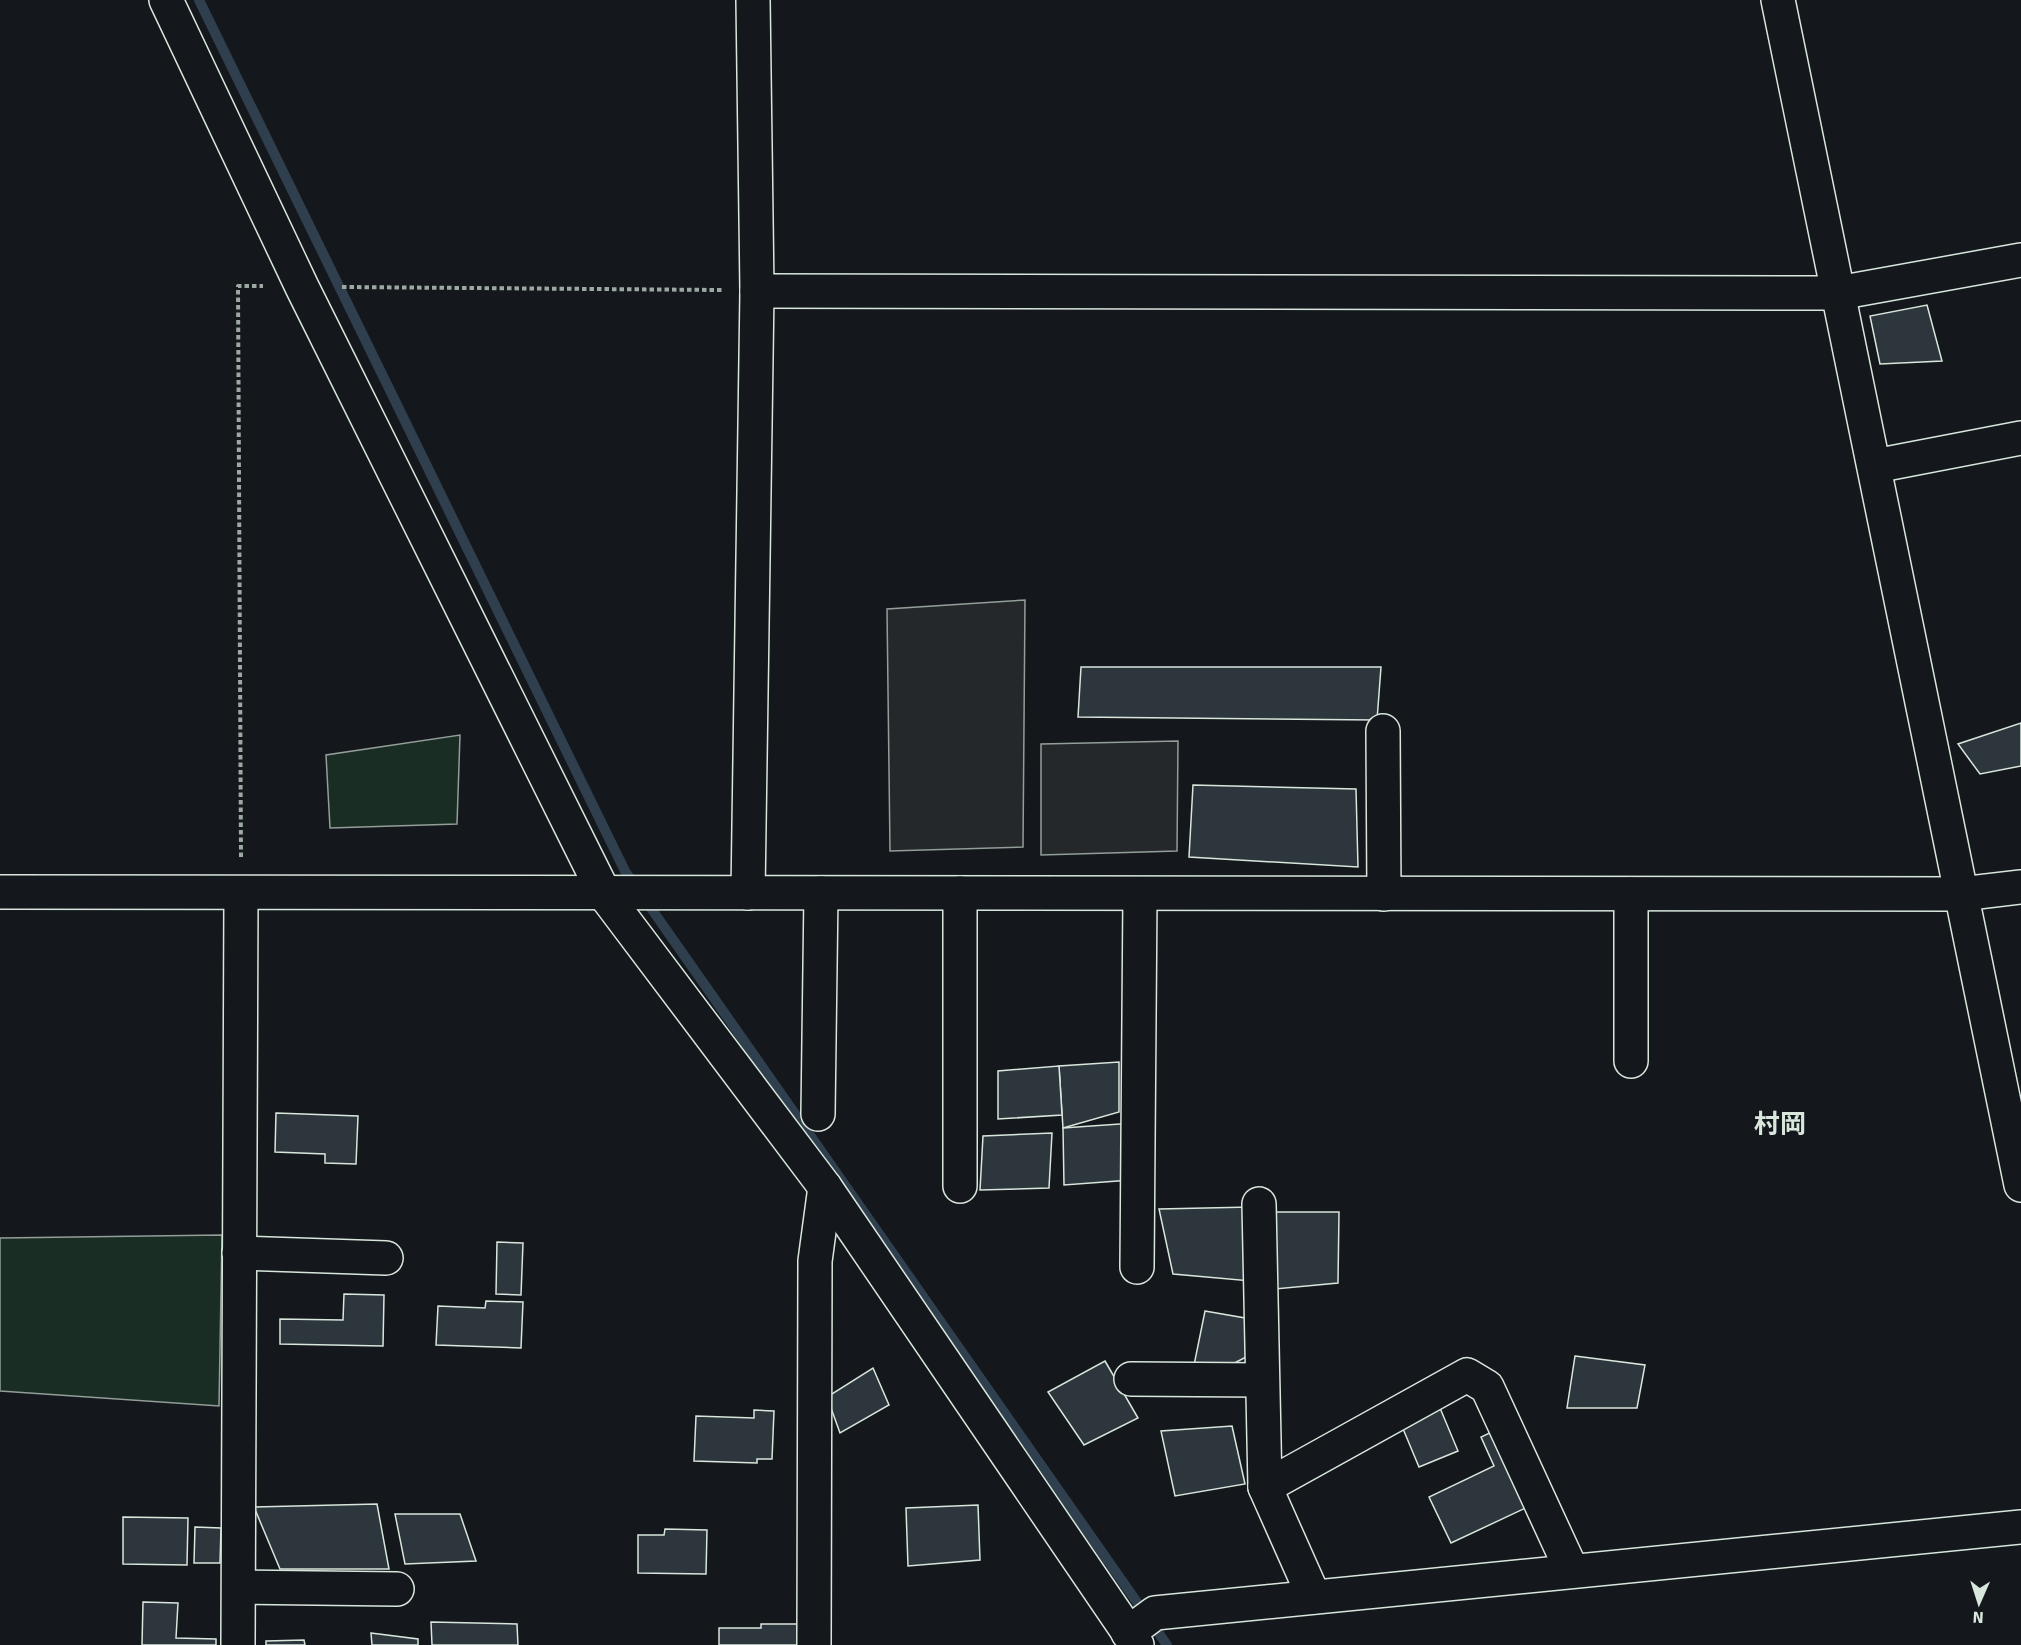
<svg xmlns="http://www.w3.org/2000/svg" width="2021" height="1645" font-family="Signika,'Noto Sans JP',sans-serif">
<rect width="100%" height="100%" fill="#14181c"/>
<g fill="#1a2d24" stroke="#939e99" stroke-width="1.5">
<polygon points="460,735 457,824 330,828 326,755"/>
<polygon points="222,1235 219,1406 0,1391 0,1238"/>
</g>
<g fill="#24282b" stroke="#939e99" stroke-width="1.5">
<polygon points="1025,600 1023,847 890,851 887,609"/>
<polygon points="1178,741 1177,851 1041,855 1041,744"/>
</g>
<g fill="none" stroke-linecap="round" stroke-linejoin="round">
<polyline stroke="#2f3f4d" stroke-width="10" points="199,0 625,871 1167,1645"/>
</g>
<g fill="#2c363c" stroke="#d8e6dc" stroke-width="1.5">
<polygon points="1927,305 1942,361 1880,364 1870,316"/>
<polygon points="1081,667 1381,667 1377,720 1078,717"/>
<polygon points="2021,723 2021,766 1980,774 1958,744"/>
<polygon points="1193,785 1356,789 1358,867 1189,857"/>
<polygon points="1119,1062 1119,1112 1063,1128 1059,1066"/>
<polygon points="1059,1066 1062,1115 998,1119 998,1071"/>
<polygon points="276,1113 358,1116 356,1164 325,1163 325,1154 275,1152"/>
<polygon points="1134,1123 1131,1180 1064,1185 1063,1128"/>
<polygon points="1052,1133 1049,1188 980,1190 983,1136"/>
<polygon points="1251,1207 1251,1281 1173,1274 1159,1209"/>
<polygon points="1276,1212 1339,1212 1338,1283 1275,1289"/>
<polygon points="497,1242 523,1243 521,1295 496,1294"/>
<polygon points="344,1294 384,1295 383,1346 280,1344 280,1319 343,1320"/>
<polygon points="486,1301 523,1302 521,1348 436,1345 438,1306 485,1308"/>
<polygon points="1205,1311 1245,1318 1252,1354 1215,1373 1193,1370"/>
<polygon points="1575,1356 1645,1365 1637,1408 1567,1408"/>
<polygon points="1105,1361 1138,1418 1084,1445 1048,1392"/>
<polygon points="873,1368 889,1405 840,1433 827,1397"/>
<polygon points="1440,1408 1458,1451 1419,1467 1401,1424"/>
<polygon points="754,1410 774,1411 772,1459 757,1459 757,1463 694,1461 696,1416 754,1418"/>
<polygon points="1232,1426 1245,1484 1175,1496 1161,1431"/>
<polygon points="1498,1429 1534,1504 1451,1543 1429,1497 1494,1466 1481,1437"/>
<polygon points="377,1504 389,1569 280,1569 254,1507"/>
<polygon points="978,1505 980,1560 908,1566 906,1508"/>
<polygon points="395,1514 460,1514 476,1561 405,1564"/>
<polygon points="123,1517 188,1518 187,1565 123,1564"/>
<polygon points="195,1527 221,1528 220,1563 194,1563"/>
<polygon points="665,1529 707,1530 706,1574 638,1573 638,1535 664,1535"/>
<polygon points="143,1602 178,1603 176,1638 216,1639 216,1645 142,1645"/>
<polygon points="431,1622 517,1624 518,1645 432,1645"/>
<polygon points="761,1624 802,1624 802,1645 719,1645 719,1628 761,1628"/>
<polygon points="371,1633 418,1639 418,1645 372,1645"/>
<polygon points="304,1640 305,1645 266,1645 266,1641"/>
</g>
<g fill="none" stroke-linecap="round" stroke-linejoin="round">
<g stroke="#d8e6dc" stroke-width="36">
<g id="minor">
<polyline points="166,0 302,287 605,895 825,1187 1137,1645"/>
<polyline points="1778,0 2021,1185"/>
<polyline points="757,291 1838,293 2021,260"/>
<polyline points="1875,466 2021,438"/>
<polyline points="1383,731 1384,894"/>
<polyline points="0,892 1961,894 2021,887"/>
<polyline points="748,893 757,291 753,0"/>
<polyline points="1631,1061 1631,894"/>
<polyline points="818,1114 821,893"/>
<polyline points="960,1186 960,893"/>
<polyline points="1259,1204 1265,1487 1314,1597"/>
<polyline points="239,1253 386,1258"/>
<polyline points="1137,1267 1140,894"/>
<polyline points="1131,1379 1262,1380"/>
<polyline points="1265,1487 1467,1375 1487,1387 1572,1571"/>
<polyline points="239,1587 397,1589"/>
<polyline points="1128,1633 1155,1613 2021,1527"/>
<polyline points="238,1645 241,894"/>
<polyline points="814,1645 815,1261 825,1187"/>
</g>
</g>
<g stroke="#9da8a2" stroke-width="4" stroke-dasharray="4.5 3" stroke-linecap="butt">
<polyline points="342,287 722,290"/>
<polyline points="241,857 238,286 263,286"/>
</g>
<use href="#minor" stroke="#14181c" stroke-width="33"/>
</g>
<g text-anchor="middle" stroke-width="4.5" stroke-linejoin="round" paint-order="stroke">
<g font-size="26" font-weight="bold" fill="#d8e6dc" stroke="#14181c">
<text x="1780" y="1133">村岡</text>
</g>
</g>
<g transform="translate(1979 1603) rotate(183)" stroke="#14181c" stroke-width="4.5" paint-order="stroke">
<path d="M0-4.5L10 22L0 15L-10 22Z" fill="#d8e6dc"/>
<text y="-9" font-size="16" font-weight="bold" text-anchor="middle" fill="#d8e6dc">N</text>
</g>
</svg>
